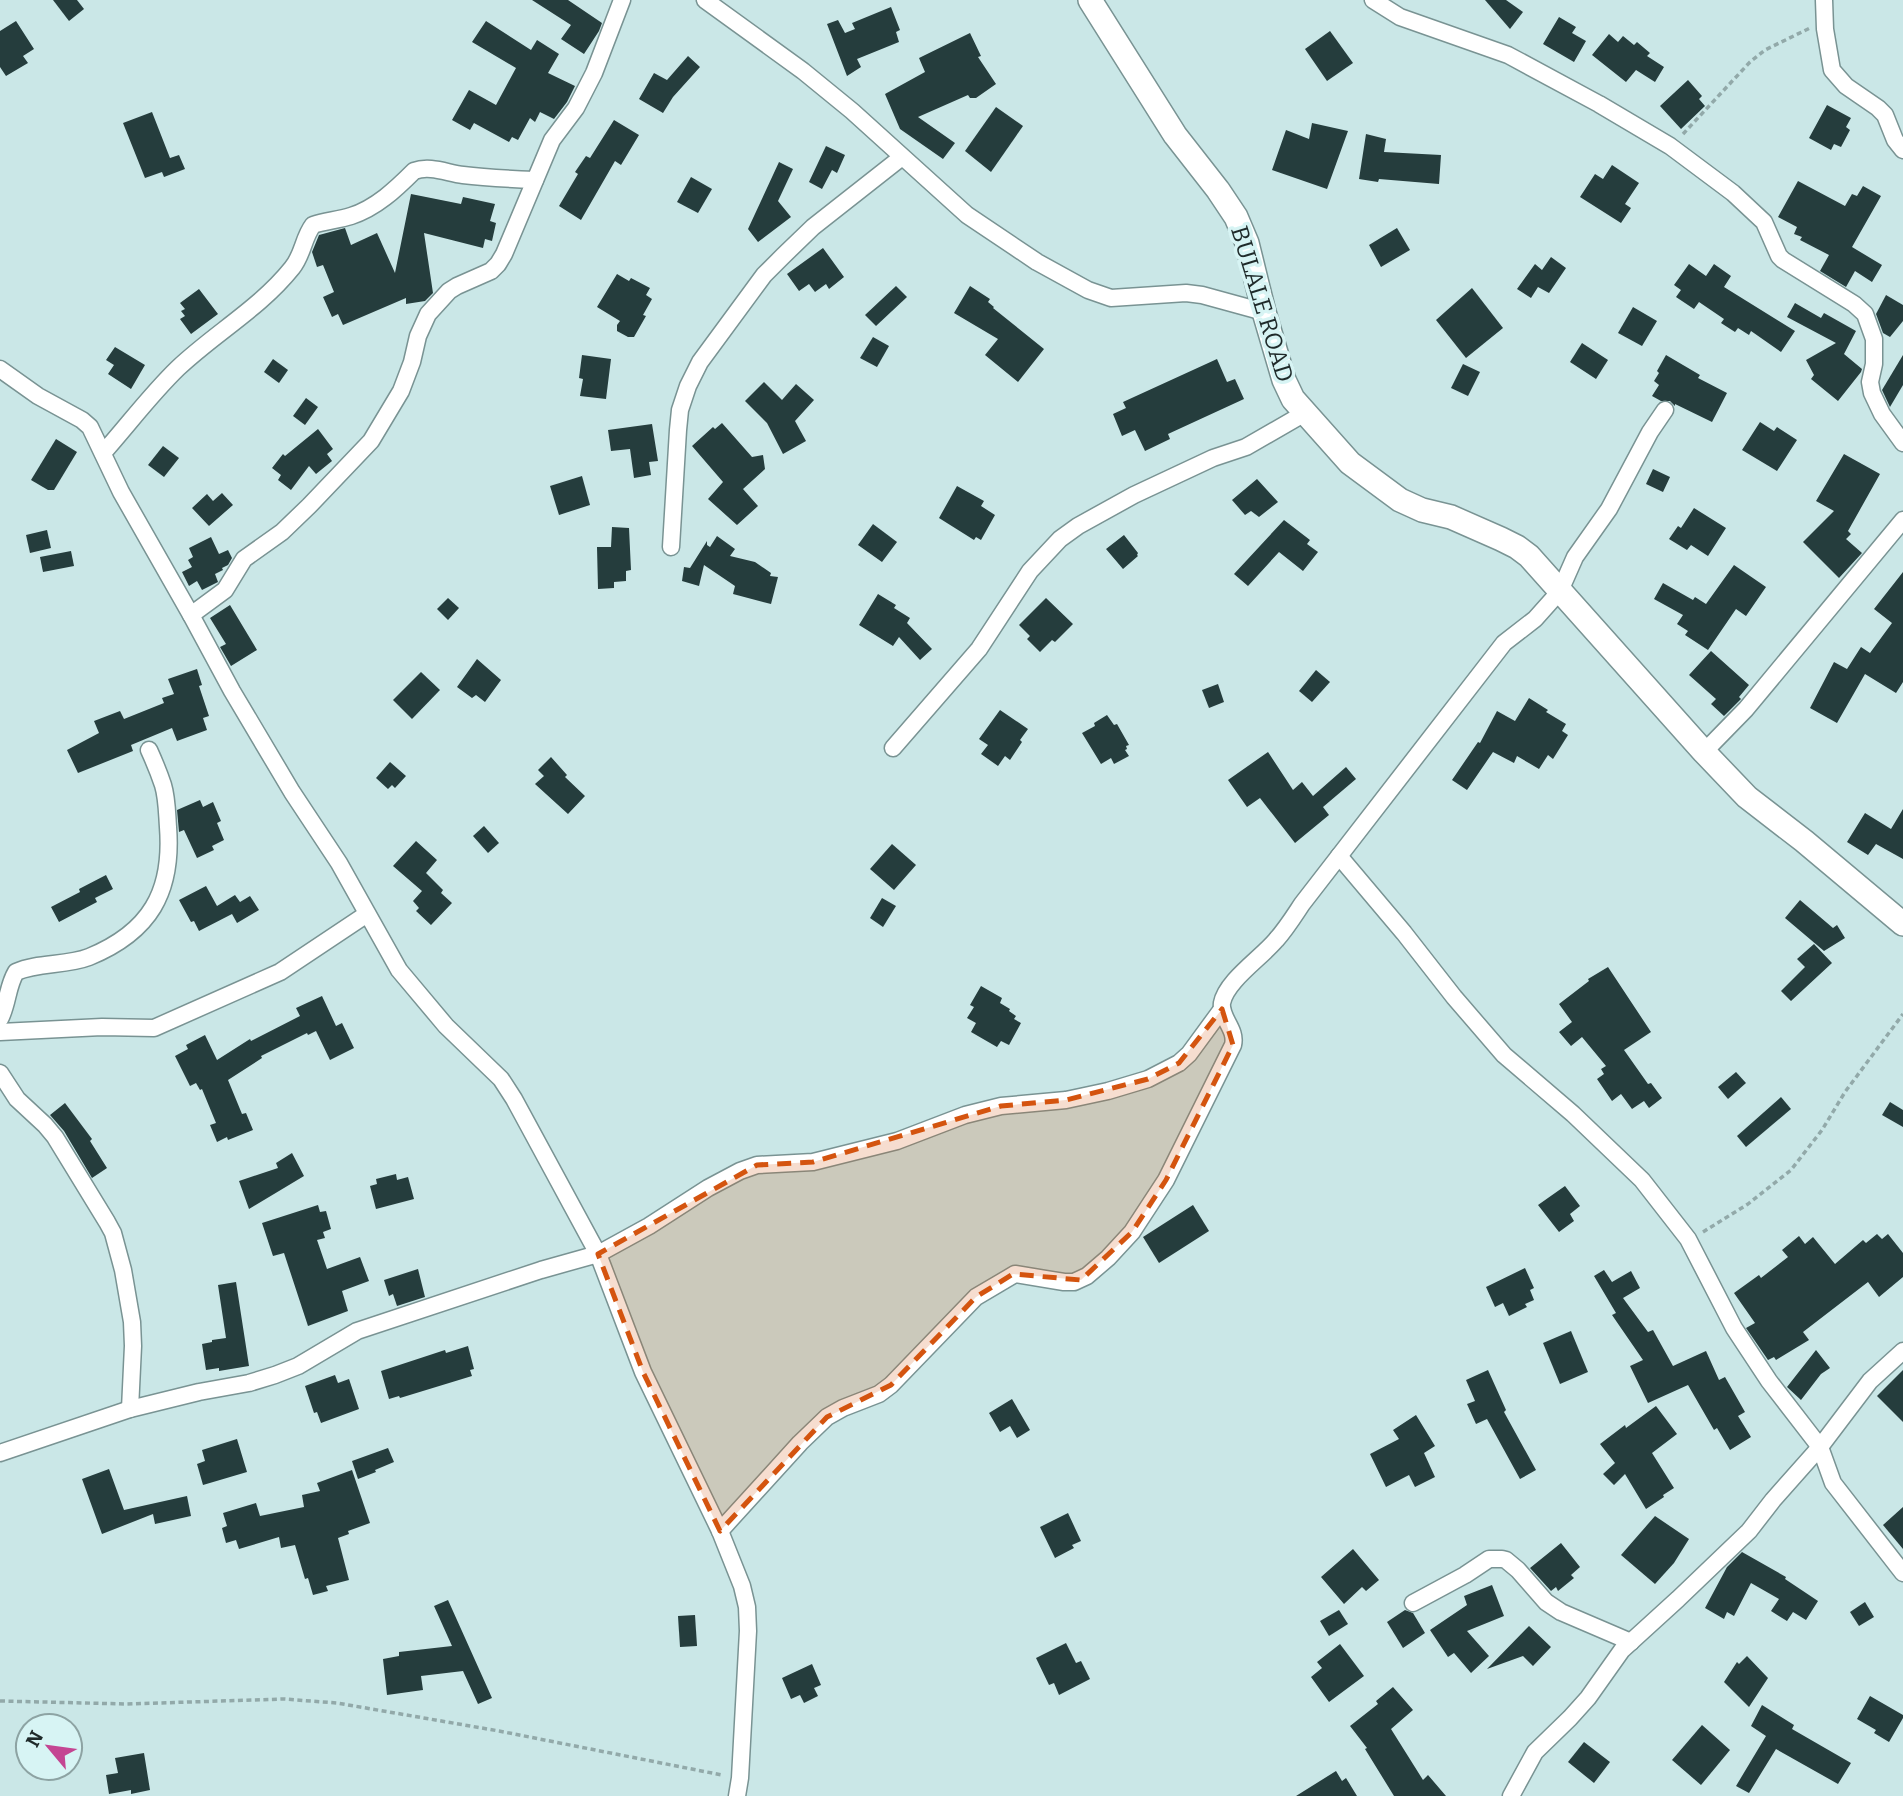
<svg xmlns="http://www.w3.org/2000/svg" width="1903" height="1796" font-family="Bitter,serif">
<rect width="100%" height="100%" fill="#cae7e7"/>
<g fill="#253d3d">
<polygon points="53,0 77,0 84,9 69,21"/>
<polygon points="532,0 568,0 602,23 599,31 584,54 561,39 571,25"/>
<polygon points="1485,0 1506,0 1523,12 1510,29"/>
<polygon points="891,7 900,30 896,32 899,42 857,59 861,67 847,76 827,24 838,20 845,33 855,29 852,23"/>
<polygon points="1559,17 1576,27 1572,33 1586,41 1574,62 1543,44"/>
<polygon points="16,21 34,49 23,56 28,63 6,76 0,67 0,31"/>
<polygon points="486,21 531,50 537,40 559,54 548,73 575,86 567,102 554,119 540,112 535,122 530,118 518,140 512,137 509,142 474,123 470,130 452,120 469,90 496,105 516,68 472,42"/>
<polygon points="1330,31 1353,63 1327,81 1305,49"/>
<polygon points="970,33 981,56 978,57 996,84 976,98 970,98 968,95 918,117 955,143 943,159 900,129 885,94 925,72 919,58"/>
<polygon points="1609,34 1618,42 1623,36 1634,45 1637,42 1650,53 1647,56 1664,67 1655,82 1636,70 1626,82 1592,55"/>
<polygon points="688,56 700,67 673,97 663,113 639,99 654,73 667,80"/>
<polygon points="1688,80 1702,96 1699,99 1705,106 1681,129 1660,106"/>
<polygon points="1827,105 1851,118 1846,127 1850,130 1841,147 1834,144 1831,150 1809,138"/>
<polygon points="996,107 1023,126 991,172 965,151"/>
<polygon points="152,112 170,158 179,155 185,169 164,177 162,172 145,178 123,123"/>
<polygon points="614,120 639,135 621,165 615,161 581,220 559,206 578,174 575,172 586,156 590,158"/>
<polygon points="1312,123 1348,131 1327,189 1272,170 1286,130 1309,139"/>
<polygon points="1366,134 1386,139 1384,152 1441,155 1439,184 1379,179 1378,182 1359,179"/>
<polygon points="826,146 845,155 837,173 832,170 822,189 809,182"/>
<polygon points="779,162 793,169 778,201 791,217 758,242 748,229"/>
<polygon points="1612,165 1639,183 1625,204 1631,208 1621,223 1580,197 1595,174 1603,179"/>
<polygon points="691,177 712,189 698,213 677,202"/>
<polygon points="1798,181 1845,206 1852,194 1857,196 1863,186 1881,196 1852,247 1882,265 1872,282 1855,271 1846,287 1820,271 1829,255 1800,240 1802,237 1794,234 1797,227 1778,217"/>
<polygon points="411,194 461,204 463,197 495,204 490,221 496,223 492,241 485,239 483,248 424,233 433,293 425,301 406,304 406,298 343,325 338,314 332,317 323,297 334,292 323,265 317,267 312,252 319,235 345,228 351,245 377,233 395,273"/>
<polygon points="1397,228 1410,250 1381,267 1369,245"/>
<polygon points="823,248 844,277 829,289 826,284 815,292 809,284 799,291 787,274"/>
<polygon points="1551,257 1566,268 1549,293 1538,287 1531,298 1517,289 1535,264 1542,270"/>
<polygon points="1689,264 1706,276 1714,264 1731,276 1724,287 1795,331 1781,352 1751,331 1749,335 1738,328 1735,332 1721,323 1724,319 1699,302 1694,309 1676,297 1681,290 1674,285"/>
<polygon points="617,274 629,281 631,278 650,288 646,295 652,299 643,315 646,316 634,337 628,337 617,331 617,325 620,321 597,307"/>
<polygon points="896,286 907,297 876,326 865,315"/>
<polygon points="970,286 990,299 988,302 994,307 993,308 1044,349 1018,382 985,355 998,339 954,313"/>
<polygon points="1472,288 1503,328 1466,358 1436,320"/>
<polygon points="199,289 218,314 191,334 180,319 185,316 181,311 185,309 180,303"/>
<polygon points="1886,295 1903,305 1903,321 1890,337 1883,333 1876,314"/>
<polygon points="1795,303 1821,318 1824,313 1856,331 1844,354 1862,369 1861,372 1838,401 1811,379 1814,375 1806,360 1836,343 1787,317"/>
<polygon points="1633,307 1657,321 1642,346 1618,333"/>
<polygon points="873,337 889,346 877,367 860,358"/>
<polygon points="1582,343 1608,360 1596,379 1570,362"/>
<polygon points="115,347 145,365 131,389 108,374 114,365 106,360"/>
<polygon points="582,355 611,359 606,399 580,396 583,379 579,378"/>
<polygon points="1666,355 1700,375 1698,378 1727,393 1712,422 1675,404 1675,406 1670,401 1661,401 1652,396 1659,385 1654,381 1659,373 1657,371"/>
<polygon points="1903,355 1903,385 1890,407 1882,390"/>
<polygon points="273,359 288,370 279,383 264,372"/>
<polygon points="1217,359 1227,382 1235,379 1244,399 1168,434 1170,439 1145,451 1135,430 1122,436 1113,414 1126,408 1123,402"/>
<polygon points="1463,364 1480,372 1468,396 1451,388"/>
<polygon points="764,382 782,400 796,384 814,400 795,421 806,441 783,454 767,423 745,401"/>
<polygon points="306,398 318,407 305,425 293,416"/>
<polygon points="1760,422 1774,431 1777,427 1797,440 1777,471 1742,450"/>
<polygon points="722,423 752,457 763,455 765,469 743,489 758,506 737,525 708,499 723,482 692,446 713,427 715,429"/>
<polygon points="652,424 658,461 649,462 651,475 634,478 630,449 611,451 608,430"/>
<polygon points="318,429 333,449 327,454 332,461 316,474 309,466 291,490 278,480 281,475 272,468 283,454 285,456"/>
<polygon points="56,439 77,452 54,490 48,490 31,480"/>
<polygon points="163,446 179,458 164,477 148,465"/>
<polygon points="1844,454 1880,474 1848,531 1851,534 1846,539 1862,553 1839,578 1803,542 1834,511 1816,501"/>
<polygon points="1653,469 1670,477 1663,492 1646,484"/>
<polygon points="582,476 590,505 559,515 550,486"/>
<polygon points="1257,479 1278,502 1259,517 1251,511 1245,515 1232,500"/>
<polygon points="957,486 984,501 981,506 995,515 981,540 976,537 974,540 939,518"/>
<polygon points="222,493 233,505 209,526 192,508 207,494 213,501"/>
<polygon points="1694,508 1726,528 1708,556 1691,545 1687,550 1669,539 1678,526 1681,528"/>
<polygon points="1284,520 1310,540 1307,544 1318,552 1303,571 1279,552 1248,586 1234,574"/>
<polygon points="873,524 897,542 882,562 858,545"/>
<polygon points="612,527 629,528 631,570 626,571 626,581 614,582 614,588 598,589 597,547 611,547"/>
<polygon points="47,530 51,548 30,553 26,535"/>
<polygon points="1124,535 1138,553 1137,555 1138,556 1123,569 1106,549"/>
<polygon points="717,536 735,549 730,556 755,562 771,573 770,576 778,577 771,604 733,594 735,586 704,565 699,586 682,581 684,567 690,568 707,541 707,545 710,547"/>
<polygon points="211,537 219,554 228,550 232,558 228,565 222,568 223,570 215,574 218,582 202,590 197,581 189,586 182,572 192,567 188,560 193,557 189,548"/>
<polygon points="71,551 74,566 43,572 40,557"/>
<polygon points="1734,565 1766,587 1746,616 1736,609 1708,650 1685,635 1688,631 1677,624 1683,615 1654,599 1663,583 1693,600 1695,597 1706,604"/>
<polygon points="1903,572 1903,682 1896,693 1865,674 1837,723 1810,708 1834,662 1847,669 1861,647 1870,653 1892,623 1874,609"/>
<polygon points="878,594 896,605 894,608 910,618 907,623 932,649 920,660 899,637 893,646 859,625"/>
<polygon points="448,598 459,608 448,620 437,609"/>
<polygon points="1046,598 1073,624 1055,642 1052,640 1040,652 1027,639 1030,636 1019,625"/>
<polygon points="230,605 257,650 231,666 220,647 226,644 210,618"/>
<polygon points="1711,651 1749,685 1739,697 1741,699 1724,716 1711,704 1716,699 1689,675"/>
<polygon points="477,659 501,680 485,702 476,695 472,698 457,687"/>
<polygon points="197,669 202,685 199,686 209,716 203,718 207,730 177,741 172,728 131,745 133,751 78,773 67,750 99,733 94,721 120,711 124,719 164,703 162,698 174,694 168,679"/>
<polygon points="1316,670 1330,682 1312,702 1299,691"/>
<polygon points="421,672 440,690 412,719 393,700"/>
<polygon points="1218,684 1224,702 1209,708 1202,690"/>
<polygon points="1529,698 1548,710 1546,712 1566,724 1562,731 1568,735 1553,759 1548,755 1539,769 1517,756 1514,763 1493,752 1467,790 1452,780 1478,742 1480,743 1497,711 1515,721"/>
<polygon points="1000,710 1028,729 1020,740 1022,742 1010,760 1005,756 998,766 981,754 988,745 979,739"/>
<polygon points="1107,715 1114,725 1117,724 1129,745 1126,746 1127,749 1125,750 1129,756 1114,764 1111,758 1101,764 1082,733 1095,726 1094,723"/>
<polygon points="1268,752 1293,790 1302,782 1313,796 1346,767 1356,779 1323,807 1329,815 1295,843 1260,798 1247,807 1228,780"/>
<polygon points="551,757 567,775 565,777 585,796 568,814 535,784 544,776 538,770"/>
<polygon points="390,762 406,776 395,788 392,785 388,789 376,778"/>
<polygon points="200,800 203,807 213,802 221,821 217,823 224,840 212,846 214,850 197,858 184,830 179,832 177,810"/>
<polygon points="1903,809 1903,859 1876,844 1868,855 1847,842 1865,813 1891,829"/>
<polygon points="484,826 499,843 488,853 473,836"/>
<polygon points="416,841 437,860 426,873 443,890 441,893 452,903 431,925 416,911 419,908 413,901 422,891 393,866"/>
<polygon points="892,844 916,865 894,890 870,869"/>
<polygon points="106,875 113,889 95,898 97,902 59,922 51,907 80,892 79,889"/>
<polygon points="206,886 217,906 235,895 240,902 250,896 259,910 237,923 232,914 199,931 194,921 191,922 179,900"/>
<polygon points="882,898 896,906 883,927 870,918"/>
<polygon points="1800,900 1833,928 1837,925 1845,938 1824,951 1785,918"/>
<polygon points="1814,944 1832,963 1791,1001 1781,991 1805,967 1797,959"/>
<polygon points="1608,967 1651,1032 1624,1050 1648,1084 1651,1083 1662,1098 1649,1108 1644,1101 1632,1109 1621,1094 1612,1101 1597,1079 1604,1074 1601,1069 1606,1066 1582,1037 1571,1046 1559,1032 1572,1022 1559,1004 1589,981 1588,979"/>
<polygon points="981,986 1002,998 1000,1003 1010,1009 1009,1011 1016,1016 1014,1019 1021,1023 1009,1045 1001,1041 997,1047 971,1032 976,1023 967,1018 974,1007 970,1005"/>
<polygon points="322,996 336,1026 342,1023 354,1048 330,1060 316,1031 308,1035 307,1033 261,1056 262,1058 228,1080 242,1114 246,1113 253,1130 228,1140 227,1137 217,1142 210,1125 216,1123 202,1089 200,1090 196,1083 190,1086 175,1056 188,1049 186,1045 205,1035 217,1060 250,1039 251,1041 300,1016 296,1008"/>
<polygon points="1736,1072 1746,1083 1728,1099 1718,1087"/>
<polygon points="1781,1097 1791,1109 1746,1147 1737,1136"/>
<polygon points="1890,1102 1903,1110 1903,1127 1882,1115"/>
<polygon points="65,1103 92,1139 90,1141 107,1168 92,1178 64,1131 50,1115"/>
<polygon points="292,1153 304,1176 249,1209 239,1181 278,1168 276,1163"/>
<polygon points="396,1174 397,1180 408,1177 414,1199 376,1209 370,1186 377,1184 376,1179"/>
<polygon points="1565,1186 1580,1206 1570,1214 1574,1221 1559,1232 1538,1205"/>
<polygon points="318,1205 320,1212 326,1211 331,1229 323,1232 325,1238 317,1240 327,1269 360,1257 369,1281 342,1291 348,1311 308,1326 284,1253 273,1256 262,1223"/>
<polygon points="1193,1205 1209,1231 1159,1263 1143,1237"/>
<polygon points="1877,1234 1882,1239 1888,1234 1903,1253 1903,1277 1879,1297 1868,1282 1803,1332 1809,1340 1776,1360 1774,1357 1768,1360 1746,1328 1755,1323 1734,1293 1759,1275 1761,1278 1788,1257 1782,1250 1799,1236 1805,1244 1813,1237 1835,1264 1863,1240 1866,1243"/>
<polygon points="1525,1268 1534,1288 1530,1290 1534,1300 1525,1304 1527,1307 1509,1316 1503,1303 1495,1307 1486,1287"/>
<polygon points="418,1269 425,1297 397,1306 393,1294 389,1296 384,1280"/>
<polygon points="1604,1270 1612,1282 1631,1271 1640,1288 1623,1298 1648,1332 1653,1330 1673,1366 1706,1351 1719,1380 1725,1377 1745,1412 1738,1416 1751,1437 1730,1450 1717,1428 1714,1430 1688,1385 1648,1403 1630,1366 1643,1360 1612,1315 1616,1313 1594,1276"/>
<polygon points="236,1282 249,1366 219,1371 219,1368 206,1370 202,1344 212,1342 212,1340 226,1338 218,1285"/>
<polygon points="1571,1331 1588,1372 1560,1384 1543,1343"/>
<polygon points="468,1346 474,1369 470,1370 472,1376 400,1398 399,1396 389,1399 381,1371 445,1350 446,1353"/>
<polygon points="1816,1350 1830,1368 1821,1374 1801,1400 1787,1387"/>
<polygon points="1488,1370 1506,1410 1504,1412 1536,1470 1520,1479 1487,1419 1476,1424 1467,1404 1475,1401 1466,1380"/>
<polygon points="1903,1370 1903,1422 1877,1396"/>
<polygon points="335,1375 338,1383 349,1379 359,1409 321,1423 317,1412 314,1413 305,1386"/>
<polygon points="1012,1399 1030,1430 1017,1438 1010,1426 1000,1432 989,1413"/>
<polygon points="1656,1406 1677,1434 1652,1453 1674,1488 1663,1495 1664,1497 1646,1509 1625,1474 1614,1485 1603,1474 1615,1463 1600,1444 1625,1425 1626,1428"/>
<polygon points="1416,1415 1435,1446 1424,1453 1435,1477 1415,1487 1409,1475 1386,1487 1370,1454 1399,1439 1393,1430"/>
<polygon points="237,1439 247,1472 203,1485 197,1464 205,1461 202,1450"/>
<polygon points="388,1448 394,1462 375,1470 376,1472 358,1479 352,1461"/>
<polygon points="109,1469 124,1510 187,1496 191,1516 155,1524 153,1514 102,1534 82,1479"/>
<polygon points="352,1470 370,1523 348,1531 349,1534 338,1538 349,1580 326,1586 328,1591 313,1595 308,1578 305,1579 295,1545 281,1548 279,1537 239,1549 236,1540 226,1543 222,1528 227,1526 223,1513 256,1503 260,1516 304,1507 302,1495 320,1491 317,1483"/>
<polygon points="1903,1507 1903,1549 1883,1525"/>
<polygon points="1068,1513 1081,1541 1072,1545 1074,1548 1055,1558 1040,1527"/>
<polygon points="1655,1516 1689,1539 1674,1563 1655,1584 1621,1555"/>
<polygon points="1561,1543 1580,1567 1571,1575 1574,1578 1558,1591 1556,1587 1551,1591 1530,1568"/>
<polygon points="1353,1549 1379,1580 1366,1591 1362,1587 1344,1604 1321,1577"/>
<polygon points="1742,1552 1786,1577 1785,1579 1818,1601 1806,1620 1793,1612 1787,1621 1771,1611 1779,1599 1751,1583 1734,1616 1727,1612 1724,1619 1705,1608 1727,1567"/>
<polygon points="1492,1585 1504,1616 1467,1631 1489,1656 1471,1673 1454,1653 1448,1657 1430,1630 1467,1605 1464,1596"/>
<polygon points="448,1600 492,1698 478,1704 463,1671 421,1676 423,1690 387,1695 383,1659 399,1656 399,1652 452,1646 434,1606"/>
<polygon points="1865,1602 1874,1617 1859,1626 1850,1612"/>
<polygon points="1339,1610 1348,1624 1329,1636 1320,1621"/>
<polygon points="1405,1610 1413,1613 1425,1633 1403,1648 1387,1622"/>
<polygon points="695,1615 697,1646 680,1647 678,1616"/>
<polygon points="1529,1626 1551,1647 1533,1666 1523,1656 1487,1669"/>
<polygon points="1066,1643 1076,1663 1081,1661 1090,1679 1059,1695 1054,1683 1049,1685 1036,1658"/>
<polygon points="1340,1644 1364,1676 1329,1702 1311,1677 1322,1668 1317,1662"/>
<polygon points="1747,1656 1768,1678 1749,1707 1724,1682 1737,1662 1739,1664"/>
<polygon points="812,1664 821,1685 814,1688 818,1696 804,1703 800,1695 791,1699 782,1678"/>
<polygon points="1393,1687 1413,1710 1391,1729 1423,1780 1428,1775 1446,1796 1394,1796 1365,1749 1367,1748 1350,1726 1378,1704 1376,1701"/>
<polygon points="1870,1696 1903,1715 1903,1718 1889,1742 1874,1733 1876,1730 1857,1719"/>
<polygon points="1762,1705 1794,1725 1792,1729 1851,1763 1838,1784 1776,1749 1749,1793 1736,1786 1766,1736 1751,1726"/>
<polygon points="1702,1725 1730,1750 1701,1785 1672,1760"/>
<polygon points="1584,1742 1610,1762 1594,1783 1568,1762"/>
<polygon points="144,1753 150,1790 131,1794 131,1790 109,1794 106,1775 118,1773 115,1758"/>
<polygon points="1336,1771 1342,1781 1346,1778 1357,1796 1296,1796"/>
</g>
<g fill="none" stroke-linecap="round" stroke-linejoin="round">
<g stroke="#799393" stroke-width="19">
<g id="street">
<polyline points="705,0 803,71 852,111 967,215 1037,262 1088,290 1111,298 1186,293 1202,295 1264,312"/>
<polyline points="1373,0 1400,17 1508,55 1599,104 1670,146 1733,193 1764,222 1779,256 1783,260 1854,304 1865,314 1874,339 1874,364 1870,382 1872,393 1882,414 1903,443"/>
<polyline points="1824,0 1825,29 1832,70 1846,86 1878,108 1885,115 1895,140 1903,150"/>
<polyline points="0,369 38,396 82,420 90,427 121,492 191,615 232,691 292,792 339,863 399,970 446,1026 501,1079 514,1099 598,1254 643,1372 720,1531 742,1586 747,1607 748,1631 740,1778 737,1796"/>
<path d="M103,453C128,425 151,394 178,368C215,333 260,308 292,268C303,255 303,238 313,225C325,221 338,220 351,216C376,208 396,189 414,171C430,165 447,173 463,175C487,178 511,179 535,180"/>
<polyline points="671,547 678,430 680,410 688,386 700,362 764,275 783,256 813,227 902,157"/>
<polyline points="191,615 225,590 244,559 282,532 309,506 371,441 401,391 412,362 418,336 428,314 449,291 457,286 491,271 498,264 504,254 552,140 576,108 594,73 622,0"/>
<polyline points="893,748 979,649 1030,571 1060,539 1078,526 1134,495 1213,458 1246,447 1305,413"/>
<polyline points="1704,752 1746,709 1903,520"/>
<polyline points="1339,856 1404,933 1454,997 1504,1055 1573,1114 1642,1180 1688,1239 1734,1328 1769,1381 1820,1447 1833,1483 1903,1573"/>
<path d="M0,1019C8,1004 7,987 16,972C38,962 66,966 89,957C150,932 173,892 168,827C167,813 167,798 163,785C159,773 154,761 149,750"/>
<polyline points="0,1032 102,1027 154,1028 280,972 367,914"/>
<polyline points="0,1073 17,1099 45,1125 55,1137 107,1222 113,1233 123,1270 132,1322 133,1346 130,1409"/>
<polyline points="0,1453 130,1409 199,1392 249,1383 275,1375 298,1366 357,1331 541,1270 598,1254 649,1226 708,1188 740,1171 757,1165 813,1162 897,1141 965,1115 1001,1106 1066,1100 1108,1091 1148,1079 1179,1063 1189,1054 1222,1009"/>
<path d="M720,1531L800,1443L827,1417L843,1408L879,1394L891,1385L976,1297L1015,1274L1064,1282H1074L1087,1276L1108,1258L1132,1232L1166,1180L1233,1045C1237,1029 1220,1018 1222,1003C1226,981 1261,958 1276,940C1286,929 1294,916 1302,904L1504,643L1535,619L1560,591L1575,557L1609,509L1650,432L1665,410"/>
<polyline points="1413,1603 1465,1575 1489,1559 1502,1559 1506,1560 1518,1570 1546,1602 1561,1612 1631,1642"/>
<polyline points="1511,1796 1535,1752 1570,1718 1588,1698 1622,1650 1678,1599 1749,1531 1773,1500 1820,1447 1870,1381 1903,1351"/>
</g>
</g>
<g stroke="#799393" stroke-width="26">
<polyline id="secondary" points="1090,0 1175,135 1218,190 1236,217 1247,243 1264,312 1284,380 1293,399 1350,463 1400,500 1422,510 1451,517 1501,539 1517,547 1529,556 1704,752 1747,797 1804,841 1903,924"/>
</g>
<g stroke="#92a9a9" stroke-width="3.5" stroke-dasharray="5 3.5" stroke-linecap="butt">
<polyline points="1683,134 1750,62 1765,50 1810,28"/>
<polyline points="1703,1232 1748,1204 1791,1170 1822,1130 1845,1092 1903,1014"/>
<polyline points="0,1701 127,1704 284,1699 337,1703 499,1731 722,1775"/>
</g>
<use href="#street" stroke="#fff" stroke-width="16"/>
<use href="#secondary" stroke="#fff" stroke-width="23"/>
</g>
<path fill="#d4540f" fill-opacity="0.2" stroke="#d4540f" stroke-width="5" stroke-dasharray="14 9" stroke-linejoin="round" d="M1222,1009L1233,1045L1166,1180L1132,1232L1081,1280L1013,1274L976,1297L891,1385L827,1417L720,1531L643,1372L598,1254L757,1165L813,1162L1001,1106L1066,1100L1148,1079L1179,1063Z"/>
<g text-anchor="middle" stroke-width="7" stroke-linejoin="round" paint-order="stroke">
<g font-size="24" fill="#1f2a2a" stroke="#d7f4f4">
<text transform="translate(1262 304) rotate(73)" y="8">BULALE ROAD</text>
</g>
</g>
<g transform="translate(49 1747) rotate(299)"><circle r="33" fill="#d7f4f4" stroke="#8da3a3" stroke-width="2"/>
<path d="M0-5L12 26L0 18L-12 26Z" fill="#c44592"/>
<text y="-10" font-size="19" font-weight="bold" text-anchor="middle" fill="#1f2a2a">N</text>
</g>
</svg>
